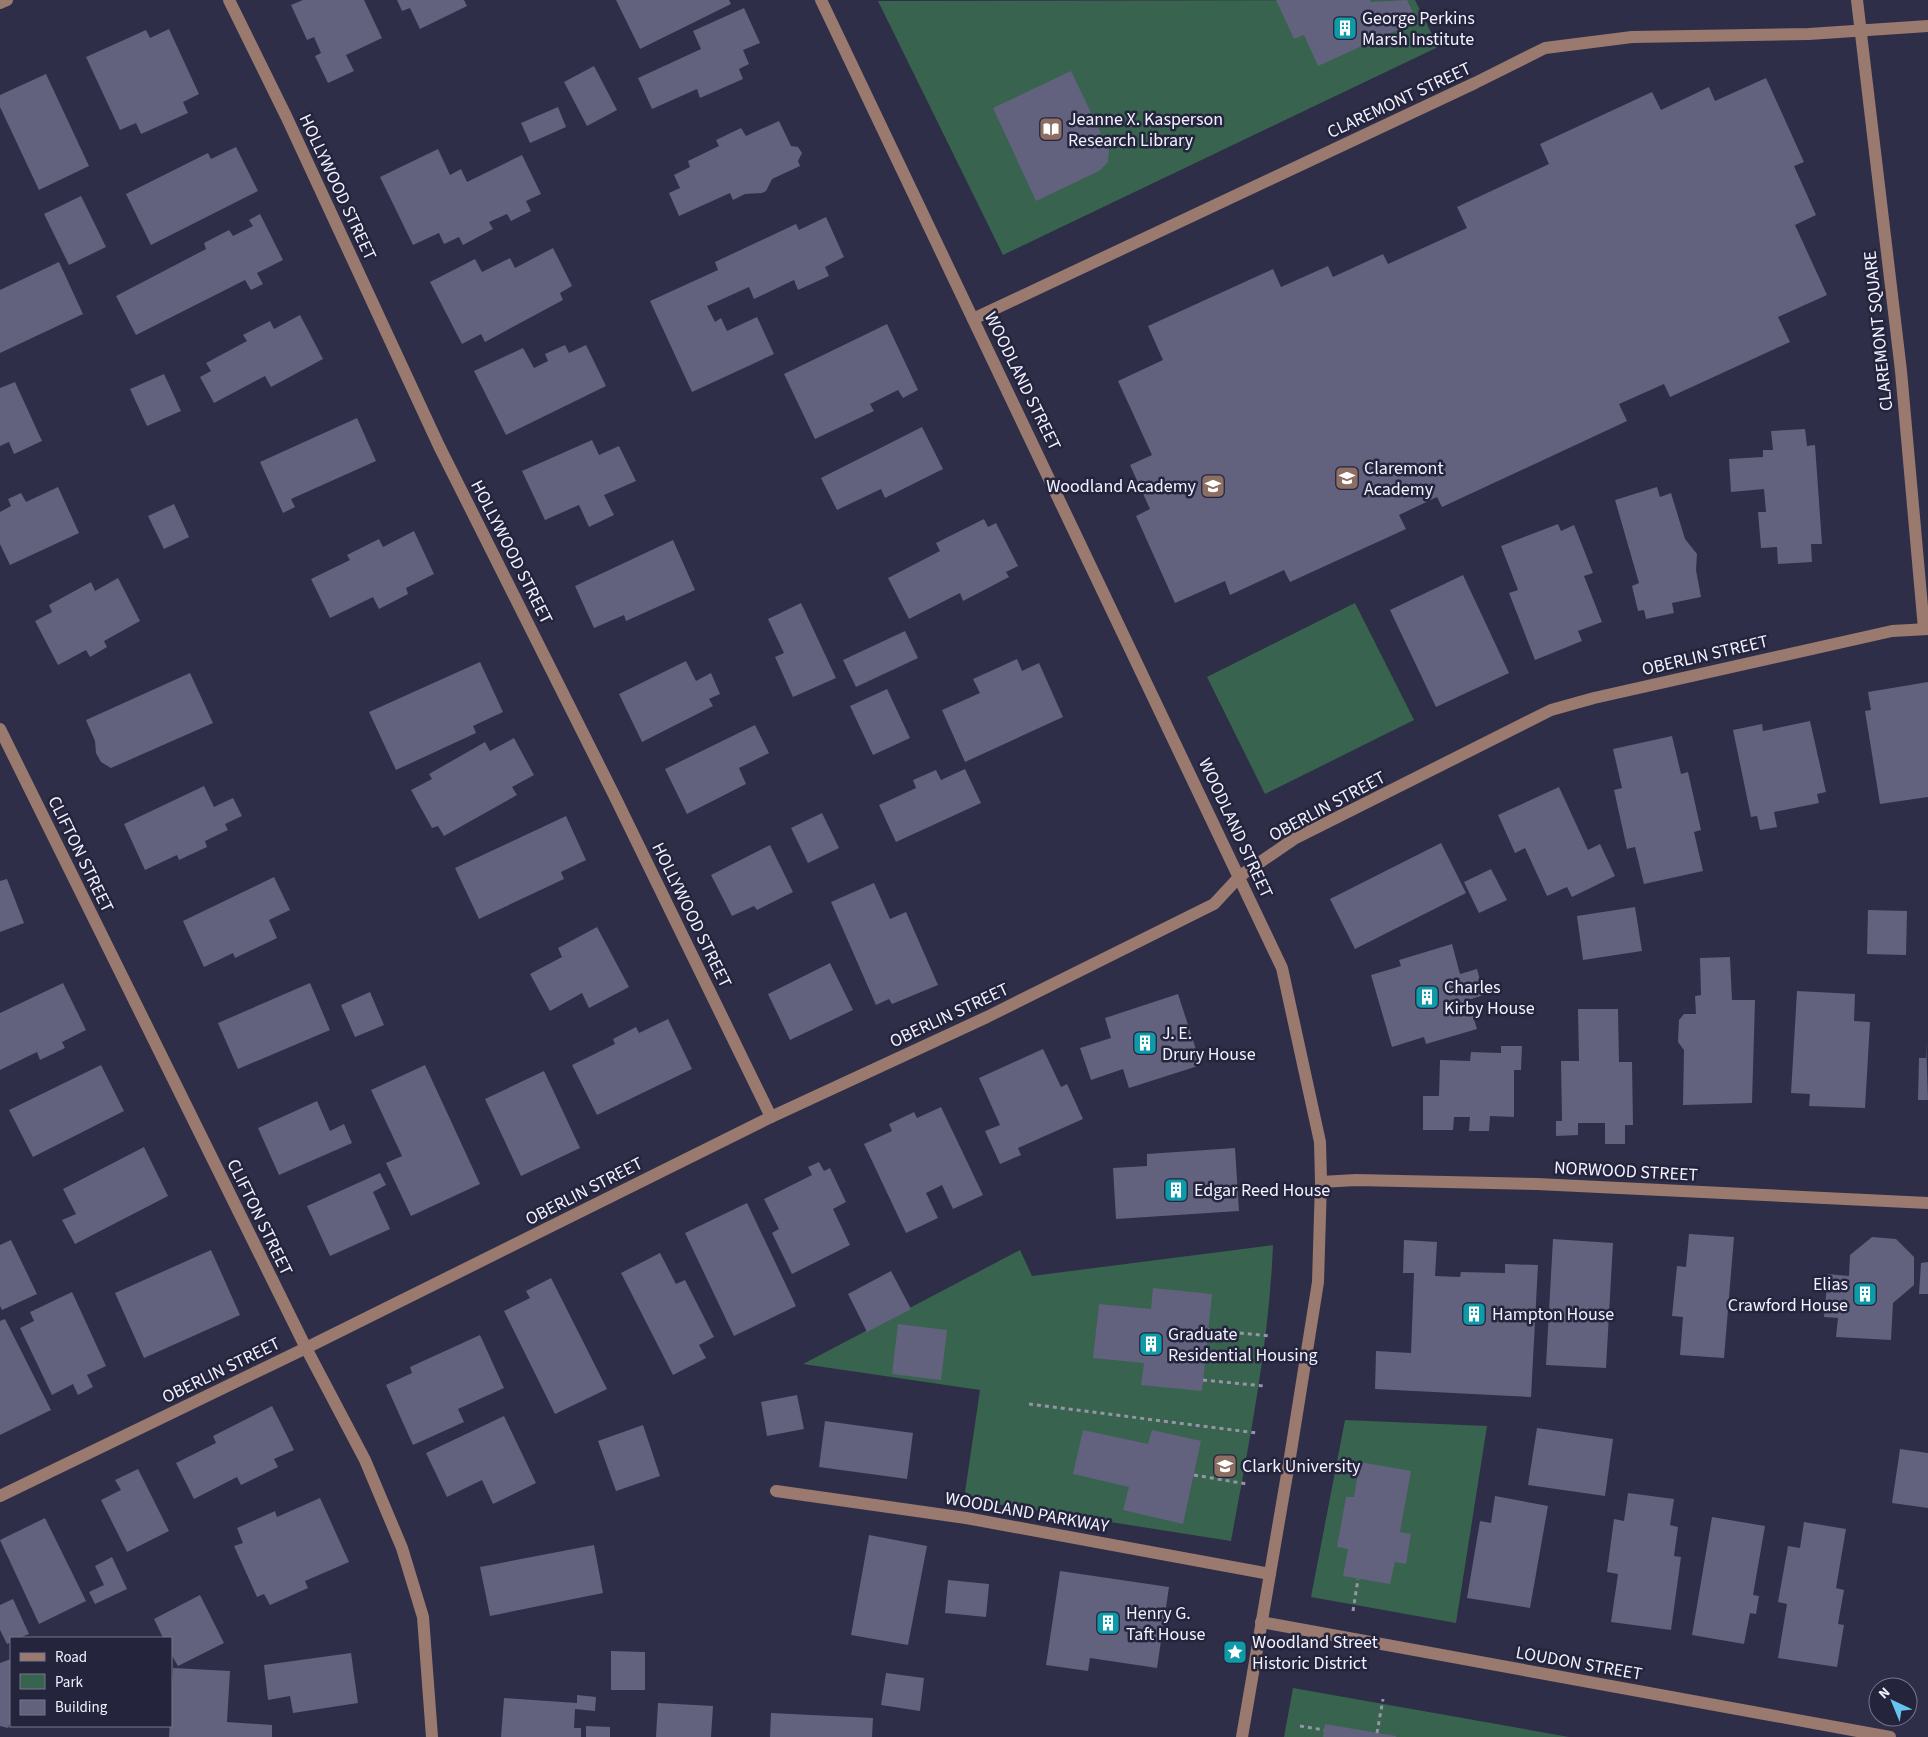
<svg xmlns="http://www.w3.org/2000/svg" width="1928" height="1737" font-family="'Source Sans 3',sans-serif">
<rect width="100%" height="100%" fill="#2f2e48"/>
<g fill="#38634e">
<polygon points="1415,0 1438,47 1003,255 878,1"/>
<polygon points="1355,603 1414,720 1265,794 1207,677"/>
<path d="M1273,1245C1269,1345 1249,1443 1231,1541L964,1499L980,1390L803,1364L1020,1250L1032,1276Z"/>
<polygon points="1345,1420 1487,1426 1456,1623 1311,1597"/>
<polygon points="1293,1688 1569,1737 1284,1737"/>
</g>
<g fill="#62617e">
<polygon points="303,0 364,0 382,38 346,55 354,71 328,83 315,56 321,53 314,37 307,40 291,5"/>
<polygon points="397,0 464,0 467,6 420,29 410,8 402,11"/>
<polygon points="616,0 729,0 731,4 640,49"/>
<polygon points="1276,0 1370,0 1371,2 1407,0 1417,21 1318,66 1304,35 1294,39"/>
<polygon points="744,8 760,43 743,50 749,64 739,69 743,79 700,98 697,89 652,109 638,78 701,49 693,31"/>
<polygon points="169,29 199,94 183,102 188,113 141,134 136,123 120,130 86,57 146,30 150,38"/>
<polygon points="594,66 617,110 587,126 564,82"/>
<polygon points="1071,71 1109,150 1108,162 1099,171 1036,201 993,108"/>
<polygon points="46,74 89,166 39,190 0,107 0,95"/>
<polygon points="1766,78 1804,162 1794,166 1816,215 1795,225 1827,295 1778,317 1790,342 1670,397 1664,384 1619,404 1627,421 1442,507 1437,497 1399,515 1406,529 1290,582 1284,570 1230,595 1225,581 1175,603 1136,516 1150,509 1130,465 1152,455 1118,381 1163,360 1148,326 1273,269 1281,287 1328,266 1333,277 1383,254 1388,264 1467,228 1457,207 1549,164 1540,144 1652,92 1661,110 1709,87 1715,101"/>
<polygon points="558,107 566,127 530,143 521,123"/>
<polygon points="779,121 791,146 798,147 802,153 798,161 800,166 772,179 766,191 762,193 745,194 733,200 730,193 679,216 669,193 680,188 674,175 690,167 688,161 719,146 716,140 741,128 746,136"/>
<polygon points="236,147 258,191 151,245 126,194 208,153 211,159"/>
<polygon points="438,149 450,175 461,169 467,182 522,155 541,194 526,201 531,211 511,221 507,214 489,222 493,229 463,245 459,237 444,244 439,233 413,245 380,177"/>
<polygon points="81,196 106,247 69,265 44,214"/>
<polygon points="260,214 283,260 257,273 263,284 251,290 245,280 136,335 116,296 206,249 204,243 229,230 233,236 253,226 249,220"/>
<polygon points="826,217 844,257 825,267 829,276 798,290 794,280 754,299 749,287 707,306 715,322 721,318 727,331 757,317 774,354 692,392 650,301 718,270 715,262 796,224 799,230"/>
<polygon points="553,248 572,286 560,293 563,300 485,342 481,334 462,344 430,282 475,259 482,272 510,258 515,268"/>
<polygon points="59,262 83,314 0,353 0,290"/>
<polygon points="300,315 323,359 271,387 265,376 214,403 200,377 211,371 206,363 247,341 243,335 270,321 274,329"/>
<polygon points="887,324 918,390 903,398 898,390 870,404 874,411 815,439 784,374"/>
<polygon points="565,345 569,353 586,345 606,386 506,435 474,371 523,348 534,368 548,361 545,354"/>
<polygon points="164,374 181,411 147,426 130,389"/>
<polygon points="15,382 42,441 14,454 9,442 0,446 0,388"/>
<polygon points="357,418 376,461 291,499 295,507 283,513 260,462"/>
<polygon points="922,427 943,469 885,498 881,489 837,510 821,478"/>
<polygon points="1805,429 1807,446 1815,445 1822,544 1811,544 1812,562 1778,564 1777,547 1761,548 1758,512 1766,512 1764,489 1731,492 1729,459 1763,457 1763,450 1773,450 1771,431"/>
<polygon points="592,440 599,455 619,446 636,481 604,495 614,515 589,527 579,505 545,520 522,471"/>
<polygon points="58,487 79,533 10,565 0,544 0,512 11,506 8,499 21,493 26,502"/>
<polygon points="1657,487 1660,497 1671,493 1685,539 1697,554 1696,570 1701,597 1672,603 1674,613 1646,619 1644,610 1638,611 1632,586 1639,583 1615,500"/>
<polygon points="174,504 189,537 164,549 148,516"/>
<polygon points="984,519 988,527 996,523 1018,566 1006,572 1009,577 963,601 960,593 909,619 888,578 940,551 936,543"/>
<polygon points="1558,524 1561,531 1574,525 1593,573 1584,576 1602,622 1578,631 1582,641 1535,660 1509,593 1518,590 1501,546"/>
<polygon points="414,531 434,574 406,588 408,594 379,609 373,597 330,618 311,579 350,560 347,555 379,539 383,547"/>
<polygon points="673,540 695,590 626,621 624,615 594,628 575,586"/>
<polygon points="1463,575 1509,673 1436,707 1390,610"/>
<polygon points="118,578 140,621 104,641 107,647 90,657 86,650 58,665 35,621 52,612 49,605 91,582 95,591"/>
<polygon points="801,603 836,678 793,697 775,657 784,653 768,619"/>
<polygon points="905,631 918,658 856,687 843,660"/>
<polygon points="1017,659 1022,671 1039,663 1063,717 965,762 942,710 980,693 973,679"/>
<polygon points="686,661 696,681 711,673 720,694 709,699 713,706 642,742 619,694"/>
<polygon points="480,662 503,712 473,726 476,733 396,770 369,712"/>
<polygon points="190,673 213,723 111,768 101,762 96,753 95,741 86,720"/>
<polygon points="1928,682 1928,797 1880,804 1865,711 1871,710 1868,692"/>
<polygon points="887,689 910,738 873,755 850,706"/>
<polygon points="1810,721 1826,792 1817,794 1819,803 1774,812 1777,827 1760,830 1757,816 1751,817 1733,730 1762,724 1763,731"/>
<polygon points="755,725 769,753 739,768 746,784 687,814 665,769"/>
<polygon points="1672,736 1681,774 1688,772 1701,830 1694,832 1703,871 1644,884 1635,847 1627,849 1614,790 1622,788 1613,749"/>
<polygon points="514,738 534,775 512,787 517,795 444,836 438,826 432,828 411,790 432,779 429,774 485,742 490,751"/>
<polygon points="965,769 981,803 896,842 879,805 916,788 913,780 936,770 941,780"/>
<polygon points="204,786 214,807 233,798 242,816 225,824 228,830 205,841 207,847 179,860 177,855 145,870 124,824"/>
<polygon points="1559,787 1588,850 1600,844 1615,876 1572,897 1567,887 1547,896 1525,848 1515,853 1498,815"/>
<polygon points="822,813 839,848 808,863 791,828"/>
<polygon points="566,816 586,860 561,872 564,879 479,919 455,868"/>
<polygon points="1441,843 1466,893 1355,949 1330,899"/>
<polygon points="770,845 793,892 757,910 754,906 732,916 711,875"/>
<polygon points="1491,869 1507,900 1479,913 1464,882"/>
<polygon points="274,877 290,910 269,920 277,938 235,958 233,953 204,967 183,921"/>
<polygon points="7,879 24,923 0,932 0,881"/>
<polygon points="874,883 890,919 906,912 938,985 892,1004 889,999 876,1005 831,902"/>
<polygon points="1635,907 1642,951 1583,960 1577,916"/>
<polygon points="1868,910 1907,911 1906,955 1867,954"/>
<polygon points="597,927 629,987 589,1008 582,993 550,1011 530,974 562,957 558,948"/>
<polygon points="1452,944 1460,974 1477,969 1484,995 1468,1000 1477,1029 1426,1044 1424,1037 1392,1047 1371,975 1401,966 1399,960"/>
<polygon points="1730,957 1732,1000 1755,1000 1752,1103 1683,1105 1684,1050 1678,1042 1679,1020 1684,1014 1696,1014 1695,996 1701,995 1700,958"/>
<polygon points="830,963 853,1010 790,1040 768,994"/>
<polygon points="63,983 86,1030 62,1042 65,1048 40,1060 37,1052 0,1070 0,1013"/>
<polygon points="310,983 330,1030 238,1069 218,1023"/>
<polygon points="1797,991 1855,994 1854,1021 1870,1022 1865,1108 1809,1106 1810,1094 1791,1093"/>
<polygon points="370,992 384,1025 355,1037 341,1005"/>
<polygon points="1178,994 1201,1065 1129,1088 1123,1069 1091,1080 1080,1048 1111,1038 1105,1018"/>
<polygon points="1578,1009 1618,1009 1619,1062 1632,1062 1633,1125 1625,1125 1625,1144 1605,1144 1605,1123 1578,1123 1578,1135 1556,1136 1556,1121 1562,1121 1561,1061 1579,1061"/>
<polygon points="668,1019 692,1069 597,1115 572,1065 615,1044 613,1039 636,1027 639,1033"/>
<polygon points="1926,1041 1928,1100 1918,1100 1919,1058 1926,1058"/>
<polygon points="1501,1046 1522,1046 1521,1070 1514,1070 1514,1117 1490,1116 1489,1131 1469,1131 1470,1117 1454,1117 1453,1130 1423,1130 1423,1096 1439,1096 1440,1060 1470,1061 1471,1052 1501,1053"/>
<polygon points="1043,1049 1061,1087 1067,1084 1083,1119 1018,1148 1021,1155 1000,1164 985,1131 1000,1125 979,1078"/>
<polygon points="101,1065 124,1111 33,1157 9,1110"/>
<polygon points="425,1065 480,1184 411,1216 386,1163 402,1156 371,1090"/>
<polygon points="544,1071 580,1148 521,1176 485,1099"/>
<polygon points="317,1101 330,1131 344,1124 352,1143 279,1175 258,1128"/>
<polygon points="941,1107 983,1195 953,1209 942,1185 926,1193 938,1218 906,1233 864,1144 892,1131 889,1124 914,1112 917,1118"/>
<polygon points="144,1147 168,1196 75,1244 62,1220 76,1214 63,1189"/>
<polygon points="1235,1148 1239,1211 1116,1219 1113,1168 1147,1166 1147,1154"/>
<polygon points="819,1162 824,1171 830,1168 846,1202 833,1209 850,1245 792,1274 772,1233 779,1229 764,1199 812,1175 808,1167"/>
<polygon points="380,1173 386,1185 373,1192 390,1229 330,1256 307,1206"/>
<polygon points="747,1203 796,1306 734,1336 685,1233"/>
<polygon points="1689,1234 1734,1237 1724,1358 1680,1355 1683,1317 1672,1316 1677,1266 1686,1267"/>
<polygon points="1872,1237 1896,1239 1914,1257 1914,1285 1893,1303 1891,1340 1836,1337 1838,1318 1824,1317 1828,1274 1849,1276 1850,1255"/>
<polygon points="1553,1239 1613,1243 1606,1368 1546,1365"/>
<polygon points="11,1240 37,1294 2,1310 0,1306 0,1245"/>
<polygon points="1404,1240 1437,1242 1435,1276 1460,1277 1461,1272 1505,1273 1505,1264 1538,1265 1531,1397 1375,1389 1376,1351 1411,1353 1414,1273 1403,1273"/>
<polygon points="211,1250 240,1315 144,1358 115,1293"/>
<polygon points="660,1253 676,1284 685,1280 714,1337 699,1345 706,1358 673,1375 621,1273"/>
<polygon points="1928,1262 1928,1294 1919,1294 1921,1263"/>
<polygon points="891,1271 911,1309 867,1332 848,1294"/>
<polygon points="551,1278 607,1389 555,1414 504,1311 530,1298 526,1291"/>
<polygon points="1153,1288 1212,1294 1202,1391 1141,1385 1144,1363 1093,1358 1099,1304 1151,1309"/>
<polygon points="72,1292 106,1366 87,1375 93,1387 78,1395 73,1384 52,1395 20,1328 34,1321 30,1312"/>
<polygon points="5,1319 51,1410 0,1435 0,1321"/>
<polygon points="898,1324 947,1330 941,1380 892,1374"/>
<polygon points="480,1335 504,1388 458,1409 464,1422 413,1445 386,1385 412,1373 410,1367"/>
<polygon points="797,1395 804,1429 767,1436 761,1402"/>
<polygon points="272,1406 294,1450 274,1459 278,1467 241,1485 237,1477 194,1499 176,1463 216,1443 213,1436"/>
<polygon points="504,1416 536,1483 493,1504 482,1480 447,1497 426,1453"/>
<polygon points="825,1421 913,1433 907,1479 819,1467"/>
<polygon points="643,1425 660,1476 616,1491 598,1441"/>
<polygon points="1537,1428 1613,1439 1605,1496 1528,1485"/>
<polygon points="1083,1430 1148,1444 1152,1430 1201,1441 1183,1524 1123,1510 1129,1487 1073,1474"/>
<polygon points="1900,1449 1928,1453 1928,1508 1892,1503"/>
<polygon points="1360,1462 1411,1471 1400,1532 1411,1534 1406,1564 1395,1562 1390,1584 1343,1576 1348,1549 1337,1547 1346,1497 1354,1497"/>
<polygon points="138,1469 169,1531 127,1552 101,1500 121,1490 115,1480"/>
<polygon points="1628,1493 1674,1499 1670,1525 1678,1527 1674,1556 1681,1557 1671,1630 1611,1622 1618,1574 1607,1572 1614,1519 1624,1521"/>
<polygon points="1495,1496 1548,1506 1530,1608 1467,1598 1480,1521 1491,1523"/>
<polygon points="320,1498 349,1562 305,1581 308,1588 270,1605 264,1594 257,1597 234,1546 243,1543 237,1528 275,1511 277,1517"/>
<polygon points="1712,1517 1765,1526 1753,1595 1759,1596 1756,1614 1750,1613 1744,1644 1692,1635"/>
<polygon points="45,1518 86,1601 39,1624 0,1540"/>
<polygon points="1804,1522 1846,1529 1836,1588 1844,1590 1838,1624 1844,1625 1837,1667 1778,1658 1787,1604 1778,1602 1788,1546 1800,1548"/>
<polygon points="869,1535 927,1546 908,1645 851,1635"/>
<polygon points="594,1545 603,1593 490,1616 480,1567"/>
<polygon points="112,1557 127,1589 95,1604 89,1592 104,1585 95,1566"/>
<polygon points="1060,1571 1169,1587 1157,1668 1090,1658 1088,1671 1046,1665"/>
<polygon points="948,1580 989,1584 986,1617 945,1613"/>
<polygon points="200,1595 224,1643 178,1666 171,1654 171,1638 163,1638 154,1619"/>
<polygon points="13,1599 29,1634 19,1638 11,1638 11,1642 7,1644 0,1630 0,1605"/>
<polygon points="611,1651 645,1652 645,1690 611,1690"/>
<polygon points="351,1653 358,1703 293,1713 290,1696 268,1700 264,1665"/>
<polygon points="11,1659 11,1722 8,1728 0,1726 0,1663"/>
<polygon points="173,1668 230,1671 227,1722 272,1725 272,1737 169,1737"/>
<polygon points="886,1673 924,1678 920,1711 881,1705"/>
<polygon points="577,1695 596,1697 595,1711 575,1709 574,1728 581,1728 581,1737 501,1737 504,1698 577,1703"/>
<polygon points="658,1703 713,1706 711,1737 656,1737"/>
<polygon points="771,1713 873,1718 872,1737 770,1737"/>
<polygon points="1325,1724 1396,1736 1396,1737 1323,1737"/>
<polygon points="586,1726 610,1727 610,1737 586,1737"/>
</g>
<g fill="none" stroke-linecap="round" stroke-linejoin="round">
<g stroke="#9594a8" stroke-width="3" stroke-dasharray="4 4" stroke-linecap="butt">
<polyline points="1208,1330 1271,1336"/>
<polyline points="1203,1380 1264,1386"/>
<polyline points="1029,1404 1257,1433"/>
<polyline points="1194,1475 1247,1484"/>
<polyline points="1353,1611 1358,1579"/>
<polyline points="1300,1726 1324,1730"/>
<polyline points="1377,1733 1383,1699"/>
</g>
<g stroke="#9a796e" stroke-width="12">
<polyline points="229,0 287,118 439,446 614,795 771,1117"/>
<polyline points="821,0 1282,968 1320,1142 1321,1182 1318,1282 1290,1457 1242,1737"/>
<polyline points="1857,0 1901,371 1924,629"/>
<polyline points="0,3 7,0"/>
<polyline points="973,319 1475,83 1545,48 1632,37 1809,34 1928,26"/>
<polyline points="0,729 306,1348 365,1460 402,1548 423,1617 432,1737"/>
<polyline points="1321,1182 1356,1180 1537,1184 1928,1203"/>
<polyline points="776,1491 966,1518 1270,1574"/>
<polyline points="0,1496 306,1348 771,1117 987,1017 1214,904 1240,876 1294,839 1551,710 1594,698 1892,631 1928,629"/>
<polyline points="1261,1622 1890,1737"/>
</g>
</g>
<defs>
<g id="building-square" transform="scale(1.25)"><rect x="-9" y="-9" width="18" height="18" rx="4" fill="#0f9aa8" stroke="#25243d"/><path d="M-4-6H4V6H1V3H-1V6H-4ZM-2.5-4.3h1.7v1.8h-1.7ZM.8-4.3h1.7v1.8H.8ZM-2.5-1h1.7V.8h-1.7ZM.8-1h1.7V.8H.8Z" fill="#fff"/></g>
<g id="library-square" transform="scale(1.25)"><rect x="-9" y="-9" width="18" height="18" rx="4" fill="#8d6e63" stroke="#25243d"/><path d="M-6-4Q-3-5.5-.7-3.5V5Q-3 3-6 4ZM6-4Q3-5.5 .7-3.5V5Q3 3 6 4Z" fill="#fff"/></g>
<g id="school-square" transform="scale(1.25)"><rect x="-9" y="-9" width="18" height="18" rx="4" fill="#8d6e63" stroke="#25243d"/><path d="M0-5L7-2L0 1L-7-2ZM-4 1L0 2.5L4 1V4Q0 6-4 4Z" fill="#fff"/></g>
<g id="university-square" transform="scale(1.25)"><rect x="-9" y="-9" width="18" height="18" rx="4" fill="#8d6e63" stroke="#25243d"/><path d="M0-5L7-2L0 1L-7-2ZM-4 1L0 2.5L4 1V4Q0 6-4 4Z" fill="#fff"/></g>
<g id="sight-square" transform="scale(1.25)"><rect x="-9" y="-9" width="18" height="18" rx="4" fill="#0f9aa8" stroke="#25243d"/><path d="M0-6L1.8-2.2L6-1.7L2.9 1.2L3.7 5.4L0 3.3L-3.7 5.4L-2.9 1.2L-6-1.7L-1.8-2.2Z" fill="#fff"/></g>
</defs>
<g fill-rule="evenodd">
<use href="#building-square" x="1345" y="28"/>
<use href="#library-square" x="1051" y="129"/>
<use href="#school-square" x="1347" y="478"/>
<use href="#school-square" x="1213" y="486"/>
<use href="#building-square" x="1427" y="997"/>
<use href="#building-square" x="1145" y="1043"/>
<use href="#building-square" x="1176" y="1190"/>
<use href="#building-square" x="1865" y="1294"/>
<use href="#building-square" x="1474" y="1314"/>
<use href="#building-square" x="1151" y="1344"/>
<use href="#university-square" x="1225" y="1466"/>
<use href="#building-square" x="1108" y="1623"/>
<use href="#sight-square" x="1235" y="1652"/>
</g>
<g text-anchor="middle" stroke-width="5" stroke-linejoin="round" paint-order="stroke">
<g font-size="18" fill="#f1f1ff" stroke="#25243d" text-anchor="start">
<text x="1362" y="24">George Perkins<tspan x="1362" dy="21">Marsh Institute</tspan></text>
<text x="1068" y="125">Jeanne X. Kasperson<tspan x="1068" dy="21">Research Library</tspan></text>
<text x="1364" y="474">Claremont<tspan x="1364" dy="21">Academy</tspan></text>
<text x="1196" y="492" text-anchor="end">Woodland Academy</text>
<text x="1444" y="993">Charles<tspan x="1444" dy="21">Kirby House</tspan></text>
<text x="1162" y="1039">J. E.<tspan x="1162" dy="21">Drury House</tspan></text>
<text x="1194" y="1196">Edgar Reed House</text>
<text x="1848" y="1290" text-anchor="end">Elias<tspan x="1848" dy="21">Crawford House</tspan></text>
<text x="1492" y="1320">Hampton House</text>
<text x="1168" y="1340">Graduate<tspan x="1168" dy="21">Residential Housing</tspan></text>
<text x="1242" y="1472">Clark University</text>
<text x="1126" y="1619">Henry G.<tspan x="1126" dy="21">Taft House</tspan></text>
<text x="1252" y="1648">Woodland Street<tspan x="1252" dy="21">Historic District</tspan></text>
</g>
<g font-size="18" fill="#f1f1ff" stroke="#25243d">
<text transform="translate(1399 100) rotate(-25)" y="6">CLAREMONT STREET</text>
<text transform="translate(338 187) rotate(65)" y="6">HOLLYWOOD STREET</text>
<text transform="translate(1878 331) rotate(-96)" y="6">CLAREMONT SQUARE</text>
<text transform="translate(1023 381) rotate(64)" y="6">WOODLAND STREET</text>
<text transform="translate(512 552) rotate(63)" y="6">HOLLYWOOD STREET</text>
<text transform="translate(1705 655) rotate(-13)" y="6">OBERLIN STREET</text>
<text transform="translate(1327 806) rotate(-28)" y="6">OBERLIN STREET</text>
<text transform="translate(1236 828) rotate(65)" y="6">WOODLAND STREET</text>
<text transform="translate(81 854) rotate(64)" y="6">CLIFTON STREET</text>
<text transform="translate(692 915) rotate(64)" y="6">HOLLYWOOD STREET</text>
<text transform="translate(949 1015) rotate(-25)" y="6">OBERLIN STREET</text>
<text transform="translate(1626 1171) rotate(3)" y="6">NORWOOD STREET</text>
<text transform="translate(584 1191) rotate(-27)" y="6">OBERLIN STREET</text>
<text transform="translate(260 1217) rotate(64)" y="6">CLIFTON STREET</text>
<text transform="translate(221 1370) rotate(-26)" y="6">OBERLIN STREET</text>
<text transform="translate(1027 1512) rotate(10)" y="6">WOODLAND PARKWAY</text>
<text transform="translate(1579 1663) rotate(10)" y="6">LOUDON STREET</text>
</g>
</g>
<rect x="10" y="1637" width="162" height="90" fill="#25243d" stroke="#77768b"/>
<rect x="20" y="1653" width="25" height="8" fill="#9a796e" stroke="#77768b"/>
<text x="55" y="1662" font-size="15" fill="#f1f1ff">Road</text>
<rect x="20" y="1674" width="25" height="15" fill="#38634e" stroke="#77768b"/>
<text x="55" y="1687" font-size="15" fill="#f1f1ff">Park</text>
<rect x="20" y="1700" width="25" height="15" fill="#62617e" stroke="#77768b"/>
<text x="55" y="1712" font-size="15" fill="#f1f1ff">Building</text>
<g transform="translate(1893 1702) rotate(316)"><circle r="24" fill="#25243d" stroke="#77768b"/>
<path d="M0-4L9 19L0 12L-9 19Z" fill="#65c5ef"/>
<text y="-8" font-size="14" font-weight="bold" text-anchor="middle" fill="#f1f1ff">N</text>
</g>
</svg>
